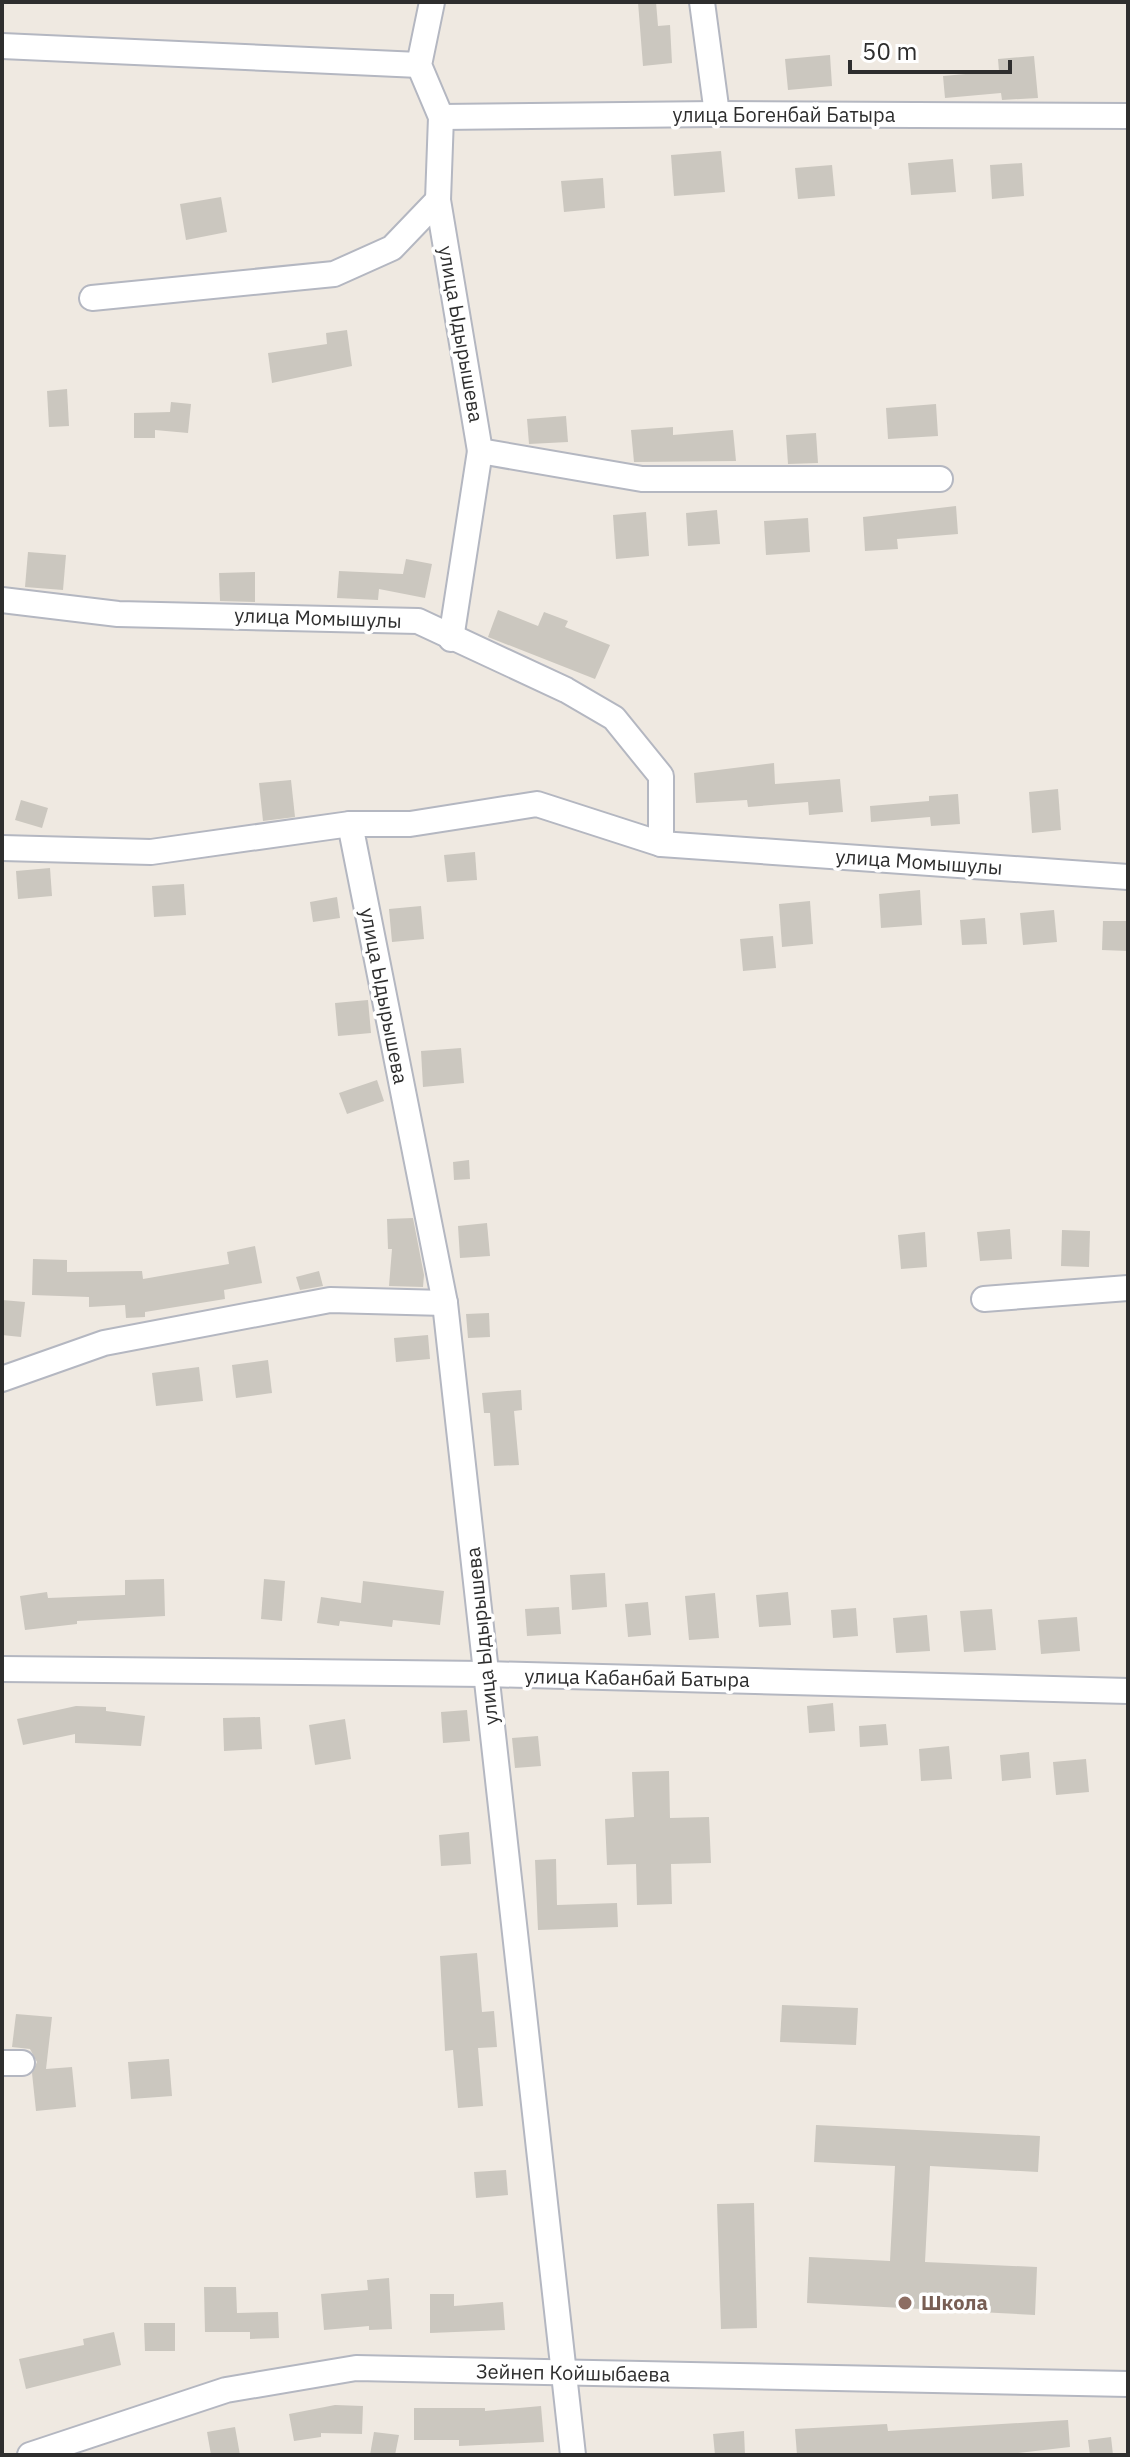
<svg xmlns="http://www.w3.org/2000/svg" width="1130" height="2457" font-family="'IBM Plex Sans',sans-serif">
<rect width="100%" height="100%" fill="#efe9e1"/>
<g fill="#cbc7bf">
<polygon points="638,2 656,2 658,26 670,25 672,63 643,66"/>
<polygon points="830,55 832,86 788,90 785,59"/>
<polygon points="1034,56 1038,98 1002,100 1001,93 945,98 943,76 999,71 998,59"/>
<polygon points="721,151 725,192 674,196 671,155"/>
<polygon points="953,159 956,192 911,195 908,163"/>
<polygon points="1022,163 1024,196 992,199 990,165"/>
<polygon points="832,165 835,196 798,199 795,168"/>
<polygon points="603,178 605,208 564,212 561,181"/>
<polygon points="221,197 227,232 186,240 180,204"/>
<polygon points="347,330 352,366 272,383 268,353 327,344 326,333"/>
<polygon points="67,389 69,426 49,427 47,391"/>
<polygon points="171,402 191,404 188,433 155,430 155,438 134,438 134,413 170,412"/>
<polygon points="936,404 938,436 888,439 886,408"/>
<polygon points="566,416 568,442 529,444 527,419"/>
<polygon points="673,427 673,435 733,430 736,461 634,462 631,430"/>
<polygon points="816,433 818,463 788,464 786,435"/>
<polygon points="956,506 958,534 897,539 898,549 865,551 863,517"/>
<polygon points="717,510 720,544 688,546 686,513"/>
<polygon points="646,512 649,556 616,559 613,515"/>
<polygon points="808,518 810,552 766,555 764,521"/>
<polygon points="28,552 66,555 63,590 25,587"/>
<polygon points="406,559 432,564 425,598 379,589 378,600 337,598 339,571 403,574"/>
<polygon points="255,572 255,602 220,601 219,573"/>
<polygon points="498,610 538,626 544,612 568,621 565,627 610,645 595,679 488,637"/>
<polygon points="774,763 775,784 840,779 843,812 809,815 808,802 748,807 747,800 696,803 694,773"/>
<polygon points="291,780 295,817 263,821 259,783"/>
<polygon points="1058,789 1061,830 1032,833 1029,792"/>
<polygon points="958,794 960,824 931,826 930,817 871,822 870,806 929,801 929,796"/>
<polygon points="21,800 48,808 42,828 15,820"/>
<polygon points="475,852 477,880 447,882 444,855"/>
<polygon points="50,868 52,896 18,899 16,871"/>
<polygon points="184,884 186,915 154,917 152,886"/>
<polygon points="920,890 922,925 881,928 879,894"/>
<polygon points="337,897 340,918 313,922 310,902"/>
<polygon points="810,901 813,944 782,947 779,904"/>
<polygon points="421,906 424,939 392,942 389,909"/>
<polygon points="1054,910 1057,942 1023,945 1020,913"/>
<polygon points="985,918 987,944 962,945 960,920"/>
<polygon points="1103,921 1128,921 1128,951 1102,950"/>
<polygon points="773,936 776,968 743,971 740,939"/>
<polygon points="368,1000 371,1033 338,1036 335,1003"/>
<polygon points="461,1048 464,1083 423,1087 421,1051"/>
<polygon points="377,1080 384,1101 347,1114 339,1093"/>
<polygon points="469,1160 470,1179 454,1180 453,1162"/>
<polygon points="413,1218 424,1275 423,1287 389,1286 392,1249 388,1249 387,1219"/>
<polygon points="487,1223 490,1256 460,1258 458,1226"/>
<polygon points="1010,1229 1012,1259 980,1261 977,1232"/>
<polygon points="1062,1230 1090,1231 1089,1267 1061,1266"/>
<polygon points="925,1232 927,1267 901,1269 898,1235"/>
<polygon points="255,1246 262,1283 224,1290 225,1299 145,1312 145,1317 126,1318 125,1305 89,1307 89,1297 32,1295 33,1259 67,1260 67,1272 142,1271 143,1279 229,1264 227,1252"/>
<polygon points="319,1271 323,1286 300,1290 296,1277"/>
<polygon points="2,1300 25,1302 21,1337 2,1335"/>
<polygon points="489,1313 490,1337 468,1338 466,1314"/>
<polygon points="428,1335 430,1359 396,1362 394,1338"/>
<polygon points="268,1360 272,1393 236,1398 232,1365"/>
<polygon points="199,1367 203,1401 156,1406 152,1373"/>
<polygon points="521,1390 522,1410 514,1411 519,1465 494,1466 490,1413 484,1413 482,1393"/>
<polygon points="605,1573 607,1607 572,1610 570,1575"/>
<polygon points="164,1579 165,1616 77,1621 77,1624 25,1630 20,1596 47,1592 48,1598 125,1595 125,1580"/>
<polygon points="264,1579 285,1581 282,1621 261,1619"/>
<polygon points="363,1581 444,1591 440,1625 393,1620 392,1627 340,1621 339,1626 317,1623 321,1597 361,1603"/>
<polygon points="788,1592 791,1625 759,1627 756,1595"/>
<polygon points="715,1593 719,1638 689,1640 685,1596"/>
<polygon points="648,1602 651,1635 628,1637 625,1604"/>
<polygon points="559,1607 561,1634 527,1636 525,1609"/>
<polygon points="856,1608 858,1636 833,1638 831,1610"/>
<polygon points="992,1609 996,1650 964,1652 960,1611"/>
<polygon points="927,1615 930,1651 896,1653 893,1618"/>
<polygon points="1077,1617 1080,1651 1041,1654 1038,1620"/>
<polygon points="833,1703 835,1731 809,1733 807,1706"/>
<polygon points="76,1706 106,1707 106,1711 145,1716 141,1746 75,1743 75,1734 23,1745 17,1719"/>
<polygon points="467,1710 470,1741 443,1743 441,1712"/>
<polygon points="260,1717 262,1749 224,1751 223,1718"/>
<polygon points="345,1719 351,1759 315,1765 309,1725"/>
<polygon points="886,1724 888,1745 860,1747 859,1726"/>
<polygon points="538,1736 541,1766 515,1768 512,1738"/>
<polygon points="949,1746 952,1779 921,1781 919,1749"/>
<polygon points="1029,1752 1031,1778 1002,1781 1000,1755"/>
<polygon points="1086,1759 1089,1792 1056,1795 1053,1762"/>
<polygon points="669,1771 670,1818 709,1817 711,1863 671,1864 672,1904 637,1905 636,1864 607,1865 605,1819 634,1817 632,1772"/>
<polygon points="469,1832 471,1864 441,1866 439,1835"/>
<polygon points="556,1859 557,1905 617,1903 618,1927 538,1930 535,1860"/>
<polygon points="477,1953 482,2012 494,2011 497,2047 478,2048 483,2106 458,2108 453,2050 445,2051 440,1956"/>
<polygon points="782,2005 858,2008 856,2045 780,2042"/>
<polygon points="16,2014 52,2017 46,2069 72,2067 76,2107 36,2111 32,2073 37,2062 30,2049 12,2047"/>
<polygon points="169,2059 172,2096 131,2099 128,2062"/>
<polygon points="816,2125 1040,2136 1038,2172 930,2166 925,2262 1037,2267 1035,2315 807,2303 809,2257 890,2261 895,2166 814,2162"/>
<polygon points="506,2170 508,2195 476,2198 474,2172"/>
<polygon points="754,2203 757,2328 721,2329 717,2204"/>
<polygon points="389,2278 392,2329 369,2330 369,2326 324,2330 321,2294 368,2290 367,2280"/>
<polygon points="204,2287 236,2287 237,2313 278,2312 279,2338 250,2339 250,2332 205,2332"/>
<polygon points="430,2294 454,2294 454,2306 503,2302 505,2330 430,2333"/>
<polygon points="144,2323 175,2323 175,2351 145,2351"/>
<polygon points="114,2332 121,2365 26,2389 19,2359 84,2345 83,2339"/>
<polygon points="335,2405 363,2406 362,2434 321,2433 321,2437 294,2441 289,2414"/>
<polygon points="541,2406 544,2442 459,2446 459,2440 414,2440 414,2408 485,2408 485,2411"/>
<polygon points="1068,2420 1070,2447 1002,2455 797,2455 795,2429 887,2424 888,2431"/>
<polygon points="235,2427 240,2455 211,2455 207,2432"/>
<polygon points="744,2431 745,2455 715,2455 713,2434"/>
<polygon points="374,2432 399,2435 395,2455 370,2455"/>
<polygon points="1111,2437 1113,2455 1090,2455 1088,2440"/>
</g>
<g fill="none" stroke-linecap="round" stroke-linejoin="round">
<g stroke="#b4b7c1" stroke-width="28">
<g id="minor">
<polyline points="432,2 419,65 441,117 438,200 480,451 642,479 940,479"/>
<polyline points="702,2 717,114"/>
<polyline points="2,46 419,65"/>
<polyline points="441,117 717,114 1128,116"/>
<polyline points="92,298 334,274 392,248 438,200"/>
<polyline points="2,600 118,614 418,621 566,690 614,718 661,776 661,844"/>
<polyline points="451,639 480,451"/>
<polyline points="350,824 445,1303 573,2455"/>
<polyline points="2,848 151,852 350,824 410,824 537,804 661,844 1128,877"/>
<polyline points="984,1299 1128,1288"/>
<polyline points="2,1379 104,1343 330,1300 445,1303"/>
<polyline points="2,1669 486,1674 1128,1691"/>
<polyline points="2,2063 22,2063"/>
<polyline points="30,2455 226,2390 356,2368 1128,2384"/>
</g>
</g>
<use href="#minor" stroke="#fff" stroke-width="24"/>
</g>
<circle fill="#8d6e63" stroke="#fff" stroke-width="3" cx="905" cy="2303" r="8"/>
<g text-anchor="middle" stroke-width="7" stroke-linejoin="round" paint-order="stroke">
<g font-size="20" fill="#2e2e2e" stroke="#fff">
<text x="784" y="122">улица Богенбай Батыра</text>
<text transform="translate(461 334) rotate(80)" y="7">улица Ыдырышева</text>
<text transform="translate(318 618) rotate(2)" y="7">улица Момышулы</text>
<text transform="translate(919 862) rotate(4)" y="7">улица Момышулы</text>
<text transform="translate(384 996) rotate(79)" y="7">улица Ыдырышева</text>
<text transform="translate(482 1636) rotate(-96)" y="7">улица Ыдырышева</text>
<text transform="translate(637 1678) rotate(1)" y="7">улица Кабанбай Батыра</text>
<text transform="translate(573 2373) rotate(1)" y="7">Зейнеп Койшыбаева</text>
</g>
<g font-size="20" font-weight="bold" fill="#785e54" stroke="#fff" text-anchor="start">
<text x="921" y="2310">Школа</text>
</g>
</g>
<rect width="1130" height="2457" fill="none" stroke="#2e2e2e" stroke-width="8"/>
<path d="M850 60v12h160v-12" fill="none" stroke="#2e2e2e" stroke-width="4"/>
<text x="862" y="60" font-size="24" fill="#2e2e2e" stroke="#ffffff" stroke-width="6" paint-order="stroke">50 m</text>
</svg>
